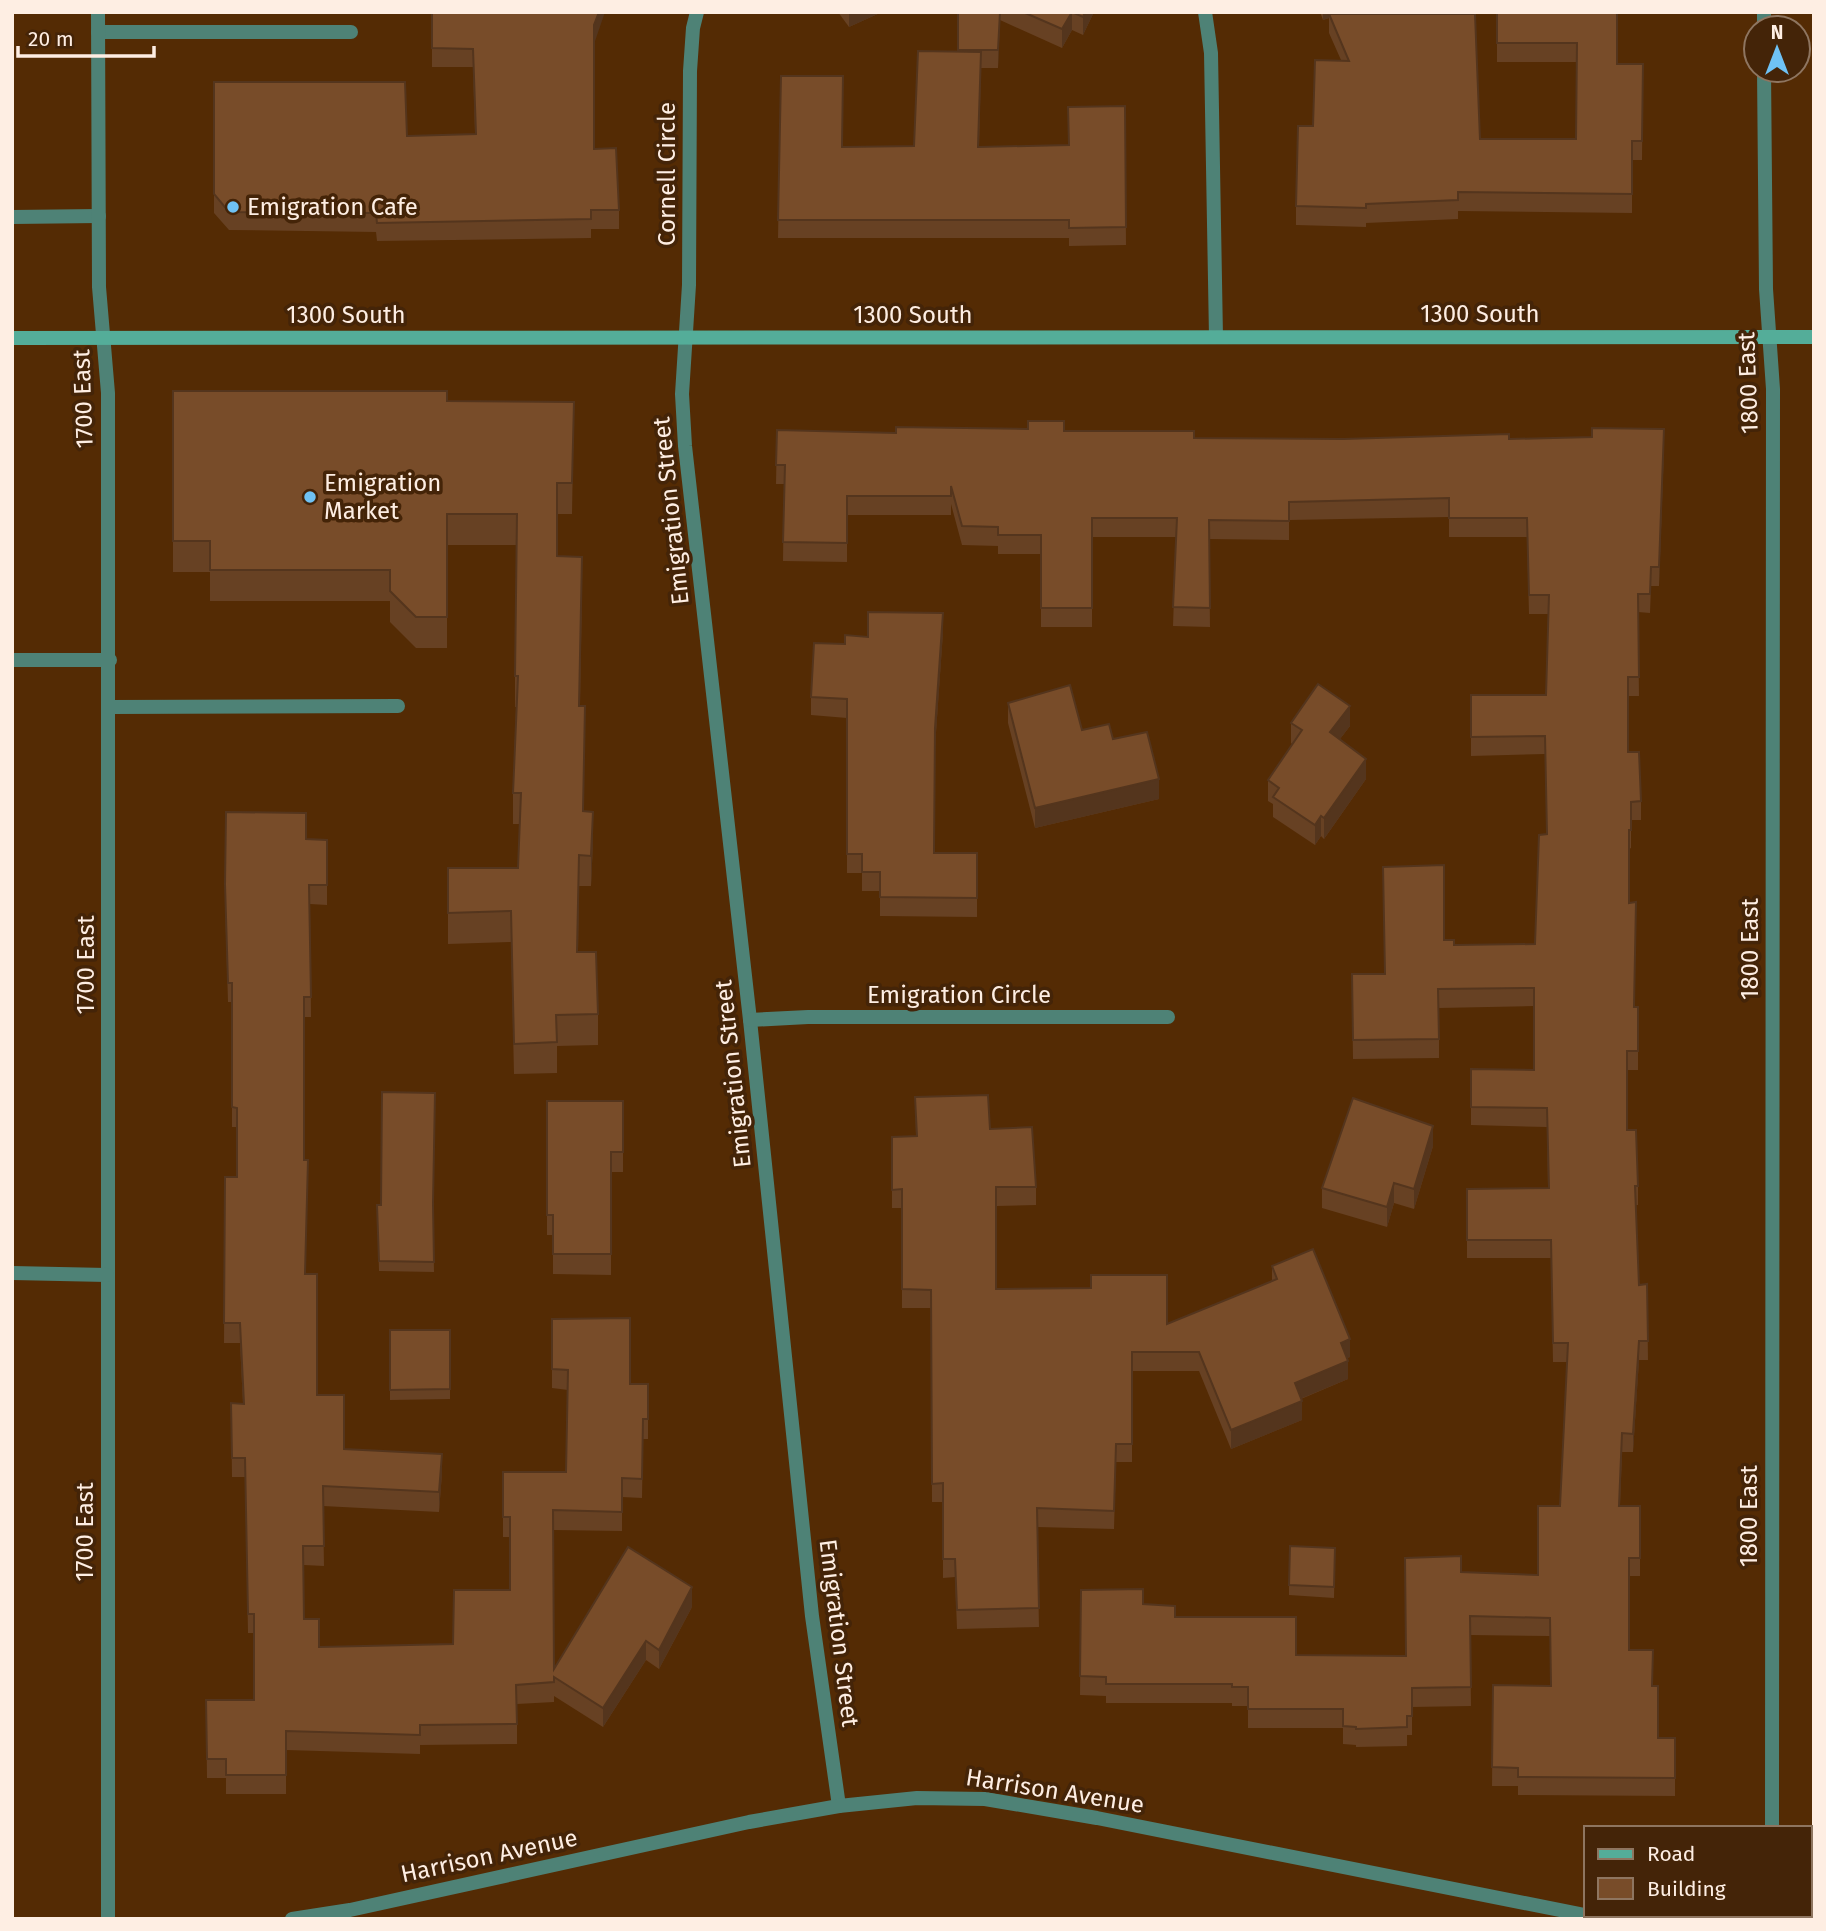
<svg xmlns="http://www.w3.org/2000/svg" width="1826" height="1931" font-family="'Fira Sans',sans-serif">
<rect width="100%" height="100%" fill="#542b04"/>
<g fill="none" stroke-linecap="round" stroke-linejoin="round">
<g stroke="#4e8276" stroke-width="14">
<polyline points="98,32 351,32"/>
<polyline points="12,217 99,216"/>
<polyline points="12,660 110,660"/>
<polyline points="110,707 398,706"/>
</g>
<g stroke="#4e8276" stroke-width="14">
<polyline points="98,12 99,287 108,393 108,1919"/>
<polyline points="697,12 693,28 690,71 689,285 682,394 685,446 750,1020 812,1616 839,1806"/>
<polyline points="1205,12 1211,53 1216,337"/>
<polyline points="1764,12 1764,28"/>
<polyline points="1764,70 1766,289 1773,389 1772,1828"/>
<polyline points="750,1020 808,1017 1168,1017"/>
<polyline points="12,1273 107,1275"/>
<polyline points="1772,1915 1772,1919"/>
<polyline points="292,1919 350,1910 749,1822 839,1806 917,1798 985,1799 1097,1818 1605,1919"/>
</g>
<polyline stroke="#54ad99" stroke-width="14" points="12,338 1814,337"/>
</g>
<g fill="#674123">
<polygon points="432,12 594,44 594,149 619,210 619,229 591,229 591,238 377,241 376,232 229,230 214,213 214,82 407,136 475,134 473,67 432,67"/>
<polygon points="838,12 882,12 849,27"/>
<polygon points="958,12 1094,12 1083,35 1072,30 1062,48 1000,20 998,68 981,68 979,147 1068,145 1125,106 1126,245 1069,246 1069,238 778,238 781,76 842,147 914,146 958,52"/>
<polygon points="1320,12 1341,12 1337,14 1480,139 1576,139 1577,62 1497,62 1497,12 1617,12 1617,64 1643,64 1642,160 1632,160 1632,213 1458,211 1458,219 1366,223 1366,227 1296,225 1296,206 1313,126 1341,60 1329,33 1329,18 1323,20"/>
<polygon points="173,391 447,401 574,402 572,514 557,514 557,556 582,588 580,706 583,811 593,842 591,886 579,886 578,952 598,1014 598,1045 557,1046 557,1073 514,1074 511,942 448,944 448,868 518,868 520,824 513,824 513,793 516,707 515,707 515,676 517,545 447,545 447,648 416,648 390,622 390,601 210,601 210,572 173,572"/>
<polygon points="777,430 896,433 1064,431 1194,438 1343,439 1509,439 1664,448 1659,586 1651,586 1650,613 1638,612 1639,696 1628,696 1628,752 1641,801 1641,820 1631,820 1631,848 1629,849 1629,903 1635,1007 1638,1007 1638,1070 1627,1070 1627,1130 1638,1186 1638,1205 1636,1205 1639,1285 1647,1284 1648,1360 1639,1360 1633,1452 1622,1452 1620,1506 1640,1506 1640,1576 1629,1576 1629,1650 1652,1686 1658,1738 1675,1738 1675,1796 1518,1795 1518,1786 1492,1786 1493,1685 1551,1686 1550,1636 1470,1635 1471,1706 1412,1707 1412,1735 1407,1735 1407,1746 1356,1747 1356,1745 1343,1744 1343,1728 1248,1728 1248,1706 1232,1706 1232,1703 1106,1703 1106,1696 1080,1695 1081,1590 1143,1604 1175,1617 1296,1655 1406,1656 1461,1572 1538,1575 1560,1506 1567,1362 1553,1362 1551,1258 1467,1258 1467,1189 1548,1188 1547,1127 1471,1125 1471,1069 1534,1070 1534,1006 1439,1008 1439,1058 1353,1059 1352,992 1444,940 1454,945 1535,944 1547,834 1545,754 1471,756 1471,695 1546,695 1548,614 1529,614 1527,537 1449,537 1449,517 1289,520 1289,540 1209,539 1210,627 1173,626 1176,537 1092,537 1092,627 1041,627 1041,554 998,554 998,546 962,545 951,504 951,515 847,515 847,562 783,561 784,484 776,484"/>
<polygon points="943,632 935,747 934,853 977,853 977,917 880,916 880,891 862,891 862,873 847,873 847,718 811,715 811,697 845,644 868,637"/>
<polygon points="1008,703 1082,730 1113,739 1159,799 1035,828 1008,723"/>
<polygon points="1291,723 1350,726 1340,739 1366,779 1324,839 1321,836 1315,845 1273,817 1273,804 1268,801 1268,780 1292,744 1291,743"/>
<polygon points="306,839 327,840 327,905 310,904 311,1017 304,1017 304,1160 306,1274 317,1395 344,1449 442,1473 439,1512 323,1506 324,1566 304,1565 304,1619 319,1647 453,1644 510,1590 510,1537 503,1537 503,1472 566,1472 568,1390 552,1388 552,1319 630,1384 648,1384 648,1439 643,1439 642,1498 622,1497 622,1531 553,1530 554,1669 692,1607 659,1669 646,1660 603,1727 554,1696 554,1702 517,1704 517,1744 420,1745 420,1754 286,1750 286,1794 226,1794 226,1778 207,1778 206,1700 254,1700 254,1633 248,1633 245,1477 232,1477 231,1403 243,1404 240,1343 224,1343 225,1177 237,1177 237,1127 232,1127 232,1002 228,1002 225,903"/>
<polygon points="915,1097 990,1129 1036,1187 1036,1205 996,1206 996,1289 1167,1324 1272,1281 1272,1266 1350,1357 1347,1358 1348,1379 1301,1399 1302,1420 1231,1449 1199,1371 1132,1371 1132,1462 1116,1462 1114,1529 1037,1527 1039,1627 957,1629 955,1577 943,1578 943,1502 932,1502 931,1308 902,1308 902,1208 892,1208 892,1137 916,1136"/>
<polygon points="547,1101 623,1101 623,1172 611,1172 611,1275 553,1274 553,1235 547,1235"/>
<polygon points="1433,1146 1414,1209 1394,1203 1387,1227 1322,1208 1322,1188"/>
<polygon points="377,1205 433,1209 434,1272 379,1271"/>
<polygon points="390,1330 450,1330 450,1399 390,1400"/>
<polygon points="1335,1548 1334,1598 1289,1595 1289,1585"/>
</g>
<g fill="#54351d">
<polygon points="599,12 605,12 594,44 594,25"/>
<polygon points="849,12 882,12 849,27"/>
<polygon points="1000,12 998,68 998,50"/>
<polygon points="1072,12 1072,30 1062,48 1062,29"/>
<polygon points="1085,12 1094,12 1083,35 1083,17"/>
<polygon points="1323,12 1341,12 1330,17 1329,14 1329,18 1323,20"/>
<polygon points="1664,429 1664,448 1659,586 1659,567"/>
<polygon points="943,613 943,632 935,747 935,728"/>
<polygon points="1350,706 1350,726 1330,752 1330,732"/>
<polygon points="1366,759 1366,779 1324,839 1324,818"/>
<polygon points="1159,779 1159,799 1035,828 1035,808"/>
<polygon points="593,812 593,842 591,886 591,856"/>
<polygon points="1321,816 1321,836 1315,845 1315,825"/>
<polygon points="579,855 579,886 577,983 577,952"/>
<polygon points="1433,1126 1433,1146 1414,1209 1414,1189"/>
<polygon points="1394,1183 1394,1203 1387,1227 1387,1207"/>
<polygon points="1350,1339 1350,1357 1341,1361 1341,1343"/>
<polygon points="1639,1341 1639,1360 1633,1452 1633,1434"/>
<polygon points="1348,1361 1348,1379 1295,1401 1295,1383"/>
<polygon points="1302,1401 1302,1420 1231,1449 1231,1430"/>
<polygon points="442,1454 442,1473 439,1512 439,1492"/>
<polygon points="692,1587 692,1607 659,1669 659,1650"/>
<polygon points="646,1641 646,1660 603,1727 603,1708"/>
</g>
<g fill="#784c29" stroke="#54351d" stroke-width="2">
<polygon points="432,12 599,12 594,25 594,149 616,148 619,210 591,210 591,219 377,223 376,213 229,212 214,194 214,82 405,82 407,136 476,134 473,49 432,48"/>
<polygon points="958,12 1000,12 998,50 958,50"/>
<polygon points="1023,12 1072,12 1062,29"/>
<polygon points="1072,12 1085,12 1083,17"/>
<polygon points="1497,12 1617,12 1617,64 1643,64 1642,141 1632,141 1632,194 1458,192 1458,200 1366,204 1366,208 1296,206 1298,126 1313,126 1315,60 1349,61 1329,14 1475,14 1480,139 1576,139 1577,43 1497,43"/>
<polygon points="918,51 981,52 978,147 1069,145 1068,107 1125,106 1126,227 1069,228 1069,220 778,220 781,76 843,76 842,147 914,146"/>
<polygon points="173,391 447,391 447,401 574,402 572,483 557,483 557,556 582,557 579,706 585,706 583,811 593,812 591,856 579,855 577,952 596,952 598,1014 556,1015 557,1042 514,1044 511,911 448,913 448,868 518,868 521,793 513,793 518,676 515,676 517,514 447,514 447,617 416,617 390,591 390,570 210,570 210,541 173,541"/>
<polygon points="1028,421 1064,421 1064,431 1194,431 1194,438 1343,439 1509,434 1509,439 1592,437 1592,428 1664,429 1659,567 1651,567 1650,594 1638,594 1639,677 1628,677 1628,752 1639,752 1641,801 1631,802 1631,830 1629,830 1629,903 1636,902 1634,1007 1638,1007 1638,1051 1627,1051 1627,1130 1636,1130 1638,1186 1635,1186 1639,1285 1647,1284 1648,1341 1639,1341 1633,1434 1622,1433 1619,1506 1640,1506 1640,1558 1629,1558 1629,1650 1653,1650 1652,1686 1658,1686 1658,1738 1675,1738 1675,1778 1518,1777 1518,1768 1492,1767 1493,1685 1551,1686 1550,1618 1470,1616 1471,1687 1412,1688 1412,1716 1407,1716 1407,1727 1356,1729 1356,1727 1343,1726 1343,1709 1248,1709 1248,1687 1232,1687 1232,1684 1106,1684 1106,1677 1080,1676 1081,1590 1143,1589 1143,1604 1175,1606 1175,1617 1296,1617 1296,1655 1406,1656 1405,1558 1461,1556 1461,1572 1538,1575 1538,1506 1560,1506 1568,1343 1553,1343 1551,1240 1467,1240 1467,1189 1549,1188 1547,1108 1471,1107 1471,1069 1534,1070 1534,988 1438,989 1439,1039 1353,1040 1352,974 1385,974 1383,867 1444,865 1444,940 1454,940 1454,945 1535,944 1539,835 1547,834 1545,736 1471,737 1471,695 1546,695 1549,595 1529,595 1527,518 1449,518 1449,498 1289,502 1289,521 1209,520 1210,608 1173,607 1177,518 1092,518 1092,608 1041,608 1041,535 998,535 998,527 962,526 951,486 951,496 847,496 847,543 783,542 785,465 776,465 777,430 896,433 896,427 1028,429"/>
<polygon points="868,612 943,613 935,728 934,853 977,853 977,898 880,897 880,872 862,872 862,854 847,854 847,699 811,697 814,643 845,644 845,635 868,637"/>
<polygon points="1318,684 1350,706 1330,732 1366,759 1324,818 1321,816 1315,825 1273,797 1279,788 1268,780 1302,730 1291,723"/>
<polygon points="1070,685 1082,730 1109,724 1113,739 1147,732 1159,779 1035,808 1008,703"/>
<polygon points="226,812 306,813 306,839 327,840 327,885 309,885 311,997 304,997 304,1160 308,1160 305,1274 317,1274 317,1395 344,1395 344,1449 442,1454 439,1492 323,1486 324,1546 303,1546 304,1619 319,1619 319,1647 453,1644 454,1590 510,1590 510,1517 503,1517 503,1472 566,1472 568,1370 552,1369 552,1319 630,1318 630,1384 648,1384 648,1419 643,1419 642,1479 622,1478 622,1512 553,1510 554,1669 628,1547 692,1587 659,1650 646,1641 603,1708 554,1677 554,1682 516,1685 517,1724 420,1725 420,1735 286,1731 286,1775 226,1775 226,1759 207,1759 206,1700 254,1700 254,1614 248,1614 245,1458 232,1458 231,1403 244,1404 240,1323 224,1323 225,1177 237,1177 237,1108 232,1107 232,983 228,983 225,884"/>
<polygon points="382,1092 435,1093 433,1204 434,1262 379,1261 377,1205 381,1205"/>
<polygon points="988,1095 990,1129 1032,1127 1036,1187 996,1187 996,1289 1091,1288 1091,1275 1167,1275 1167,1324 1277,1279 1272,1266 1313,1249 1350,1339 1341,1343 1348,1361 1295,1383 1302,1401 1231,1430 1199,1352 1132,1352 1132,1444 1116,1444 1114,1511 1037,1508 1039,1608 957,1610 955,1559 943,1559 943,1483 932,1484 931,1290 902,1289 902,1189 892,1190 892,1137 917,1136 915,1097"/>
<polygon points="1353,1098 1433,1126 1414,1189 1394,1183 1387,1207 1322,1188"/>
<polygon points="547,1101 623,1101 623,1152 611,1152 611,1254 553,1254 553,1215 547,1215"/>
<polygon points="390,1330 450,1330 450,1389 390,1390"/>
<polygon points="1290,1546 1335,1548 1334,1587 1289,1585"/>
</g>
<g fill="#6fc2f4" stroke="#442408" stroke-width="2.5">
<circle cx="233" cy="207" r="7"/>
<circle cx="310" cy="497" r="7"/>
</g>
<g text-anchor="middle" stroke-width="7" stroke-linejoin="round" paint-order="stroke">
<g font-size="24" fill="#feeee3" stroke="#442408">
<text transform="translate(667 174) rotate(-90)" y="8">Cornell Circle</text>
<text x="1480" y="322">1300 South</text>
<text x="346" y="323">1300 South</text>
<text x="913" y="323">1300 South</text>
<text transform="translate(1748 383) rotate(-92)" y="8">1800 East</text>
<text transform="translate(83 399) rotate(-92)" y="8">1700 East</text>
<text transform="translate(671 511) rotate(-96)" y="8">Emigration Street</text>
<text transform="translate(1750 949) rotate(-90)" y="8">1800 East</text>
<text transform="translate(86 965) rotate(-90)" y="8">1700 East</text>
<text x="959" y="1003">Emigration Circle</text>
<text transform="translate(733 1074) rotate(-96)" y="8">Emigration Street</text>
<text transform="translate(1749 1516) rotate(-90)" y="8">1800 East</text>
<text transform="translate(85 1532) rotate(-90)" y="8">1700 East</text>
<text transform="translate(839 1633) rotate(83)" y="8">Emigration Street</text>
<text transform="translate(1055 1791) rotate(9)" y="8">Harrison Avenue</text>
<text transform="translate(489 1856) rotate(-12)" y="8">Harrison Avenue</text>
</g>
<g font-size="24" fill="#feeee3" stroke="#442408" text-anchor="start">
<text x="247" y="215">Emigration Cafe</text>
<text x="324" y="491">Emigration<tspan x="324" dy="28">Market</tspan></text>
</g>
</g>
<rect width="1826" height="1931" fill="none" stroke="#feeee3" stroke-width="28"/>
<rect x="1584" y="1826" width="228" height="91" fill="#442408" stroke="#8e7560" stroke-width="2"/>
<rect x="1598" y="1849" width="35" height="10" fill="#54ad99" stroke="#8e7560" stroke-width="2"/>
<text x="1647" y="1861" font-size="21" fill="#feeee3">Road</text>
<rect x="1598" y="1878" width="35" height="21" fill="#784c29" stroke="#8e7560" stroke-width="2"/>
<text x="1647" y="1896" font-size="21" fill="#feeee3">Building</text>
<g transform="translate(1777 49)"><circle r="33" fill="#442408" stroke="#8e7560" stroke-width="2"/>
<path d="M0-5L12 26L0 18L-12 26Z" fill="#6fc2f4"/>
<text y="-10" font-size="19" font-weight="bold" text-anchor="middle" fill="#feeee3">N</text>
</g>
<path d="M18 46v10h136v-10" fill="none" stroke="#feeee3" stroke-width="3.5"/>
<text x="28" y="46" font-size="21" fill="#feeee3" stroke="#442408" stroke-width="5" paint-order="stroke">20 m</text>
</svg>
